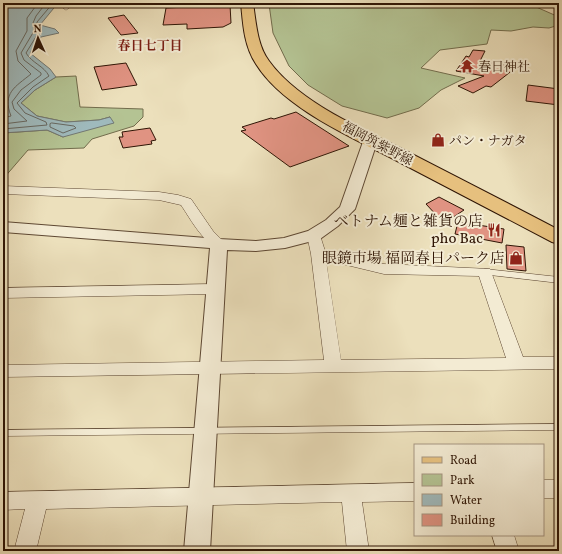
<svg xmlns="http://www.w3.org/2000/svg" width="562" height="554" font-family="Vollkorn,'Noto Serif JP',serif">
<rect width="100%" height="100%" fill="#ece0bc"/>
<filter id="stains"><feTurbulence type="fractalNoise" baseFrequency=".005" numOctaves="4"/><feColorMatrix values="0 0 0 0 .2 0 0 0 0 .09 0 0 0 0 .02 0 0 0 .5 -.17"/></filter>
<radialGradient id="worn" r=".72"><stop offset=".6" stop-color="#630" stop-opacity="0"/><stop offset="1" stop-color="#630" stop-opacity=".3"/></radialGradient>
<g fill="#b4c393" stroke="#726c4c">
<polygon points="295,3 527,3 559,17 559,25 549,28 533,27 511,31 491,30 487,44 440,50 421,68 465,78 441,90 419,108 387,118 342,106 308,85 289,66 273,33 269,4 299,7"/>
<polygon points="76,76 80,107 143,109 143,117 134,126 92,139 84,148 28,150 3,179 3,133 47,130 63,137 110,117 99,120 66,122 37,116 21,103 35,90 56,77"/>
</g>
<polygon fill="#9fbabd" stroke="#727873" points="3,3 58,3 40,25 55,29 59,33 41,37 30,53 50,69 56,77 35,90 21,103 37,116 66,122 99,120 110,117 114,123 63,137 47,130 3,133"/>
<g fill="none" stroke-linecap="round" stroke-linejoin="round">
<g stroke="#676861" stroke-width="1">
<path d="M3,118L11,116C2,93 15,87 31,74L18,61L16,51L27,31V18L38,3"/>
<polygon points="52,123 74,126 76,128 63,133 50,127 50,124"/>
<polyline points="3,124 27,121 14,109 12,102 21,90 41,75 41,73 24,60 21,53 34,31 33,23 36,16 46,3"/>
<path d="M3,129L47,125L46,122L25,113L17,103L33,87L49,76C44,66 32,63 26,53L37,35L42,32L37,27V22L53,3"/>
</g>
</g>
<g fill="#e09382" stroke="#2f1505">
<polygon points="230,5 231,23 223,27 187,29 187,24 163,25 166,8"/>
<polygon points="124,15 138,33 121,35 108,18"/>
<polygon points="473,50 485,51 480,61 512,66 517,64 518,66 491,87 486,86 473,93 458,86 484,76 456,71 466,56 469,57"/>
<polygon points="126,63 137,85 102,90 94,67"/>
<polygon points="528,85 559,89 559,105 526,101"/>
<polygon points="296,112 349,146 290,167 241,131 246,130 242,127 271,118 274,119"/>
<polygon points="150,128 156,140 151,141 152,144 123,148 119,137 123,137 122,132"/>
<polygon points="439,197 464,210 446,222 439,218 426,204"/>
<polygon points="458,222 504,229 502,243 455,234"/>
<polygon points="506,245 524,247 526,271 507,269"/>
</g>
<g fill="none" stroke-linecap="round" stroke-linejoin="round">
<g stroke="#5e4833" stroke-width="1">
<polygon id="service" points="559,424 559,430 3,436 3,430"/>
</g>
<g stroke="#5e4833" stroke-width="1">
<polygon id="pedestrian" points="485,269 559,277 559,283 481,274 480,272"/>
</g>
<g stroke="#5e4833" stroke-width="1">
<g id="minor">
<polygon points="65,3 75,3 66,10 62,7"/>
<path d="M114,3H204L200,5C186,6 121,10 114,3Z"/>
<path d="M3,186L159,192L178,195L191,199L213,231L226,244L224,247C207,251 190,218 181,205L159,200L3,194Z"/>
<path d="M314,231L319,232L325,251L384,264L490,269L523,357H559V369L3,377V365L324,360L311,254L307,235L309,232ZM326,260L384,274L479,276L506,358L341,360Z"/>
<polygon points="215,284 220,286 223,289 220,292 215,294 3,298 3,288"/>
<rect x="543" y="480" width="16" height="18"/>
<polygon points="415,483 415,501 362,502 369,551 347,551 342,502 46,509 36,551 14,551 25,509 3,510 3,492"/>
<polygon points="492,535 514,535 519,551 497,551"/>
</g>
</g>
<g stroke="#5e4833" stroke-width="2">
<polygon id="tertiary" points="371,135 376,136 378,139 355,209 338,226 320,239 285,248 256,251 227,250 210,551 184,551 210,248 3,232 3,222 219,239 256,241 284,238 308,231 326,220 340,207 364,139 366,136"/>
</g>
<g stroke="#2f1505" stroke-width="2">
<path id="primary" d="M241,3H253C256,22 257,45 269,61C299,103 365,130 410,153C460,179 510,204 559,230V244L552,242C501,215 450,189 399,162C354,138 284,109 256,64C244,46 243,24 241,3Z"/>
</g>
<use href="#service" fill="#f3ebd3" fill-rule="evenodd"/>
<use href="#pedestrian" fill="#f3ebd3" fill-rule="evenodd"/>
<use href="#minor" fill="#f3ebd3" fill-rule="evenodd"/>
<use href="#tertiary" fill="#f3ebd3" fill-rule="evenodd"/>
<use href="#primary" fill="#e6c07e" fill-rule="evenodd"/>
</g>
<defs>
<g id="temple-bare" transform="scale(1.08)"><path d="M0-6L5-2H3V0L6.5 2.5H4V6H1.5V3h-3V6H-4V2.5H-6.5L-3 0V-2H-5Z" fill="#8f2418" stroke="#f3ebd3" stroke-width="2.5" paint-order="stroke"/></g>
<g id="shop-bare" transform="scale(1.08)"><path d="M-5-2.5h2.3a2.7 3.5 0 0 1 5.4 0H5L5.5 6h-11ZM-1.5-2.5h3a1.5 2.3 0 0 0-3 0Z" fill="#8f2418" stroke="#f3ebd3" stroke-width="2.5" paint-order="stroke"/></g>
<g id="restaurant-bare" transform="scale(1.08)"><path d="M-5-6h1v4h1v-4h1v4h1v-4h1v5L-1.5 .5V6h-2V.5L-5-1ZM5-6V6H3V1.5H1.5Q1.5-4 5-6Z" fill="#8f2418" stroke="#f3ebd3" stroke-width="2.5" paint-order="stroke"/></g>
</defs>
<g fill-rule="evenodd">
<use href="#temple-bare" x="467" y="66"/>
<use href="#shop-bare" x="438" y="140"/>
<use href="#restaurant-bare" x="494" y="230"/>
<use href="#shop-bare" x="516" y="258"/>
</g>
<g text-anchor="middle" stroke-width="4" stroke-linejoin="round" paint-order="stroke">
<g font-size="13" font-weight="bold" fill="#7a1f14" stroke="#f3ebd3">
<text x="150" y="50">春日七丁目</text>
</g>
<g font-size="13" fill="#2f1505" stroke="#f3ebd3" text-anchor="start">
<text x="478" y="71">春日神社</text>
<text x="449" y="145">パン・ナガタ</text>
</g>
<g font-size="13" fill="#2f1505" stroke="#f3ebd3">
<text transform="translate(378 143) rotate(28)" y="5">福岡筑紫野線</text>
</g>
<g font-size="15" fill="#2f1505" stroke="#f3ebd3" text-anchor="end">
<text x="483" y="226">ベトナム麺と雑貨の店<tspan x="483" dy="17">pho Bac</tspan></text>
<text x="505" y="263">眼鏡市場 福岡春日パーク店</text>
</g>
</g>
<rect width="562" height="554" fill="none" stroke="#ece0bc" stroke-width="16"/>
<rect x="4" y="4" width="554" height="546" fill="none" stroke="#2f1505" stroke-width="2"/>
<rect x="8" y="8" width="546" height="538" fill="none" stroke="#2f1505"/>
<rect x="414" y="444" width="130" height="92" fill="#f3ebd3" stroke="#a59581"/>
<rect x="422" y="457" width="20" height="6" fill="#e6c07e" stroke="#a59581"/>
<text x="450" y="464" font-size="12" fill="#2f1505">Road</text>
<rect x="422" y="474" width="20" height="12" fill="#b4c393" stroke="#a59581"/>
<text x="450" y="484" font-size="12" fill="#2f1505">Park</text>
<rect x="422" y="494" width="20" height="12" fill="#9fbabd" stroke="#a59581"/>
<text x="450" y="504" font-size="12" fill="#2f1505">Water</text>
<rect x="422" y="514" width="20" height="12" fill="#e09382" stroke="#a59581"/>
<text x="450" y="524" font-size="12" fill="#2f1505">Building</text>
<g transform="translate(38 38) rotate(357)" stroke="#f3ebd3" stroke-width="3" paint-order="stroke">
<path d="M0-3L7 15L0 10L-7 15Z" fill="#2f1505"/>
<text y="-6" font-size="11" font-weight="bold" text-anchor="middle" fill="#2f1505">N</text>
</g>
<rect width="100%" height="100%" filter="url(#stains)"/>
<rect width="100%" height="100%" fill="url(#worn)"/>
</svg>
